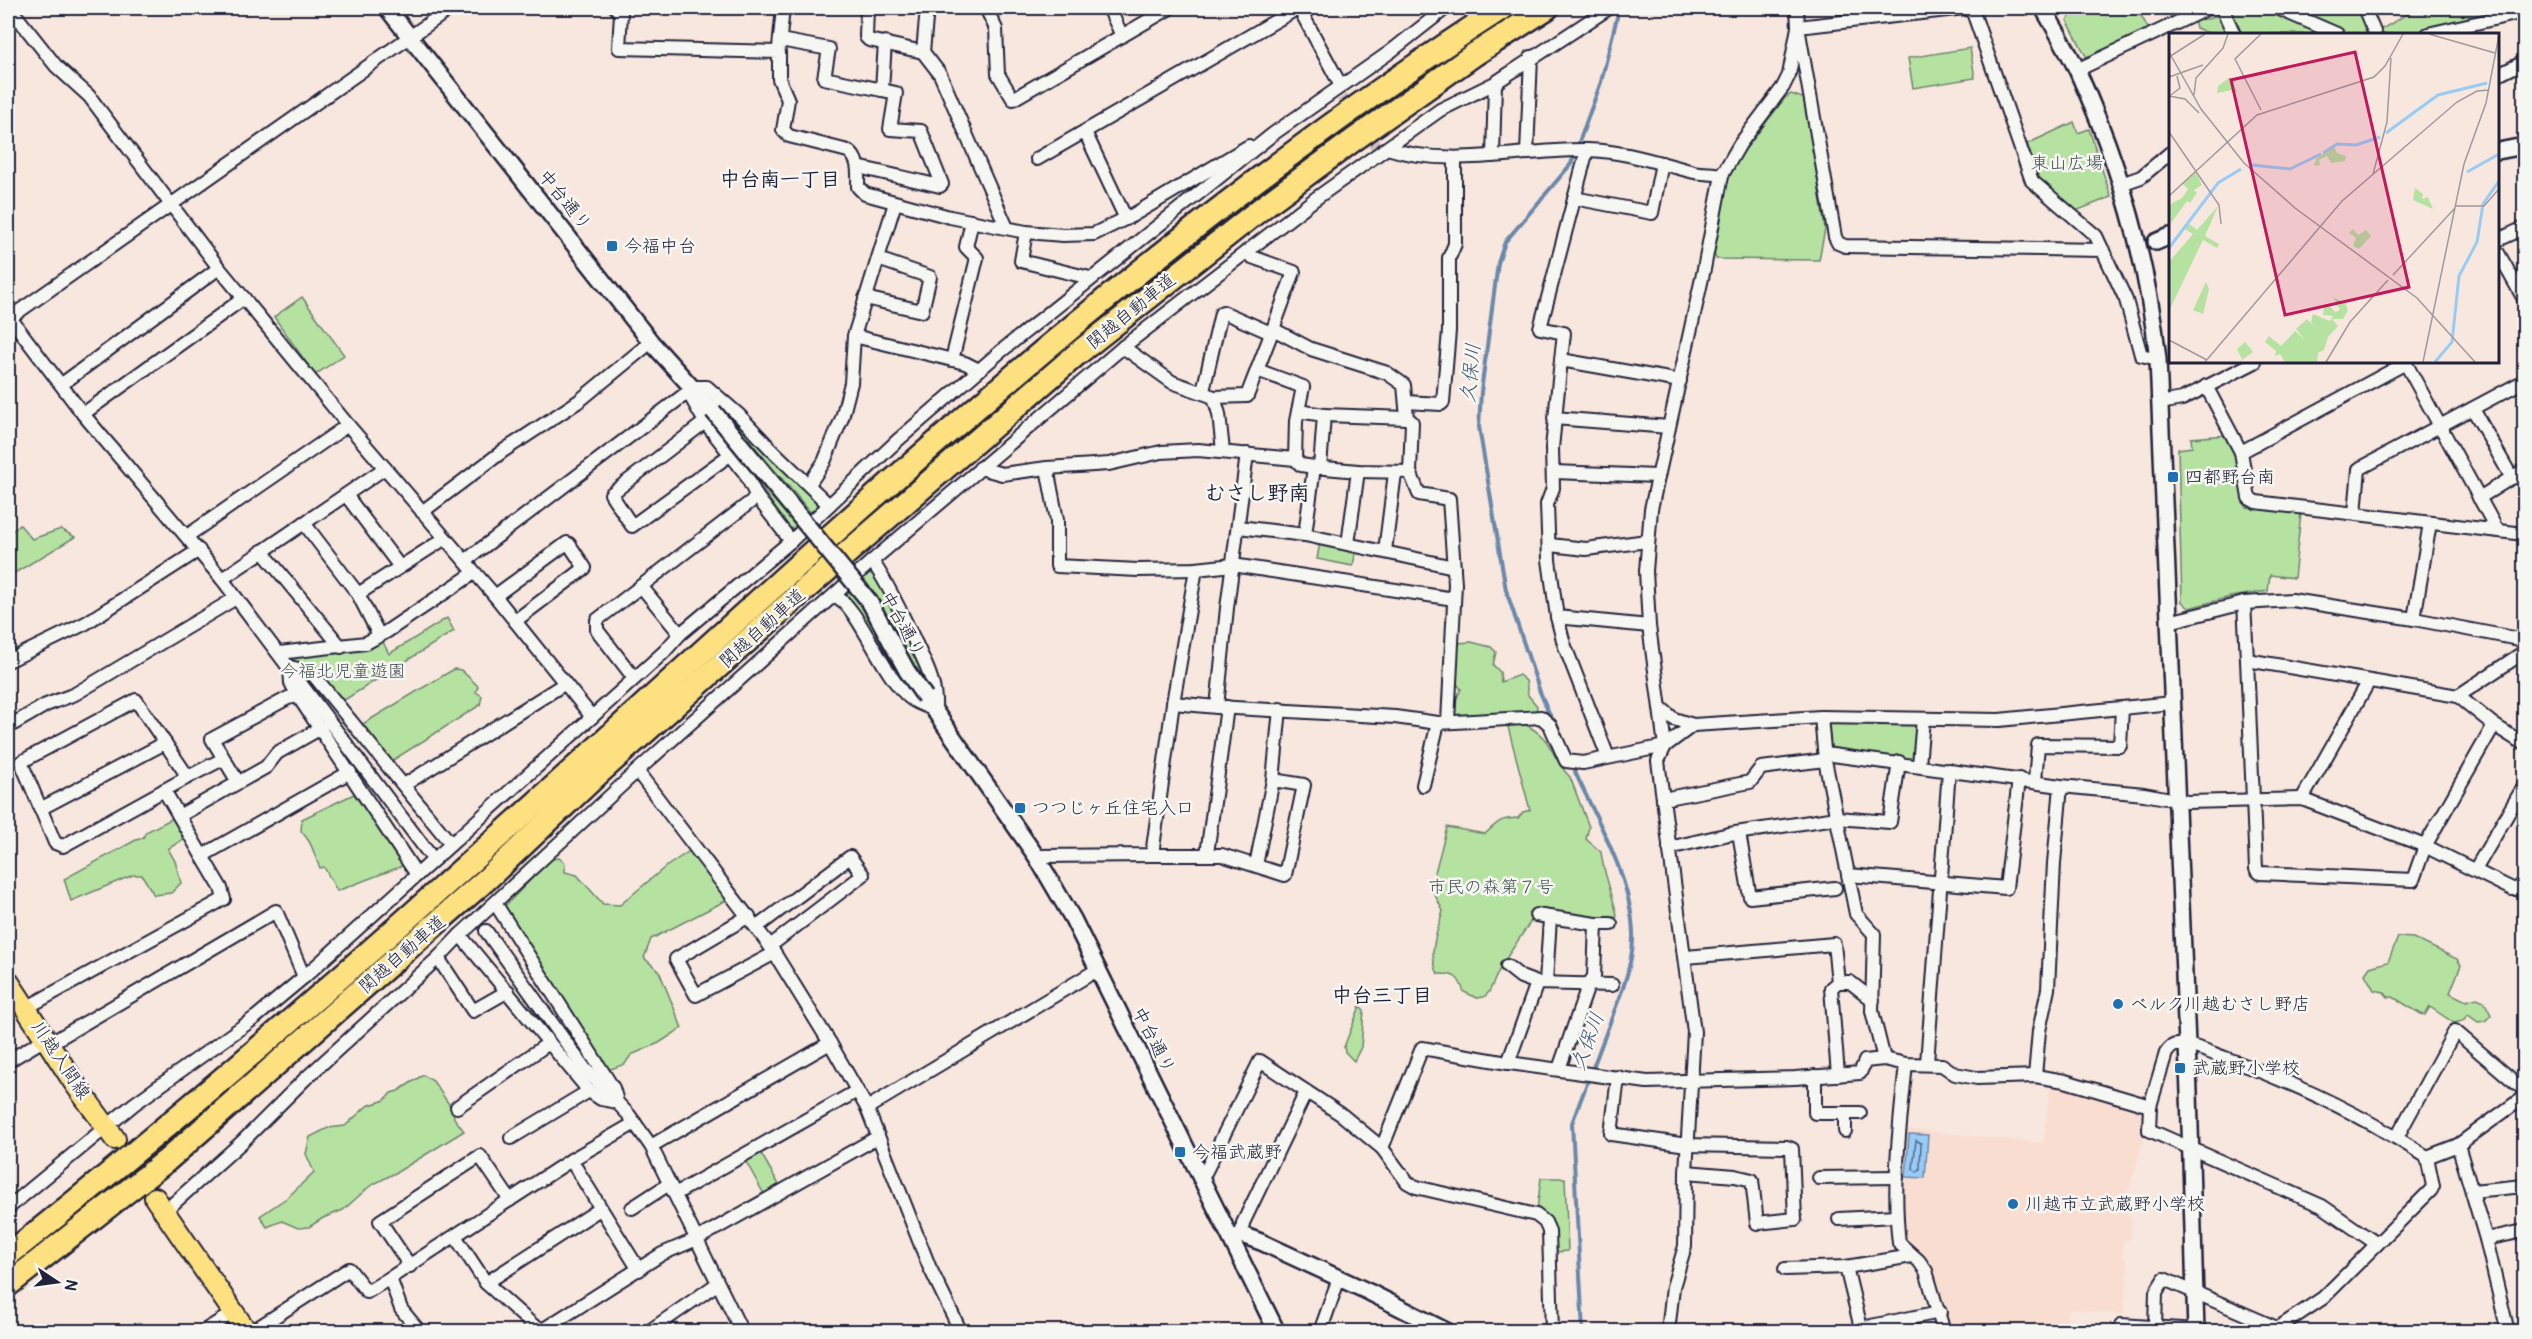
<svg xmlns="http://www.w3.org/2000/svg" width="2532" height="1339" font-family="Pangolin,'Klee One',sans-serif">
<rect width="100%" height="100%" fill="#f8e7de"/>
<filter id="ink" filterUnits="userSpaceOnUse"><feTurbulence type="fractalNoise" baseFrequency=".0167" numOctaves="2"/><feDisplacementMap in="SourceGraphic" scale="12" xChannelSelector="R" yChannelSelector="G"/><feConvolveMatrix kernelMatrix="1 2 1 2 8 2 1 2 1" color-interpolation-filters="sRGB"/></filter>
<g filter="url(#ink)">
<polygon fill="#f9ddd0" points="2050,1082 2139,1106 2145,1112 2145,1135 2128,1193 2126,1214 2132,1218 2130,1240 2123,1240 2122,1257 2128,1262 2124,1314 2069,1309 2065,1331 1951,1331 1941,1299 1920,1250 1913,1249 1901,1233 1904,1129 2044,1143"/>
<g fill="#b5e2a1" stroke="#6c826e" stroke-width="1.5">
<polygon points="2078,8 2137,8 2149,30 2092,57 2086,56 2067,20"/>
<polygon points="2228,8 2266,8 2298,25 2323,34 2238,34"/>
<polygon points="2288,8 2359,8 2370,34 2346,34"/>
<path d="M2414,8H2524L2420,34H2382L2381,29C2393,24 2400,16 2412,12Z"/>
<polygon points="2214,16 2219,17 2227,34 2210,34 2196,28 2194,21 2196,19 2208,19"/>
<polygon points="1970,48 1975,78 1913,88 1908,58"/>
<polygon points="1791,94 1803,98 1806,104 1825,229 1819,260 1716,259 1714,253 1727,185 1734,164 1785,98"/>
<polygon points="2074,122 2078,133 2089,129 2111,197 2076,211 2038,177 2027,144"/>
<polygon points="302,297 344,355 315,375 274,317"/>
<polygon points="719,405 819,503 819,508 813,515"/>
<polygon points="707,416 801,525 796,529 789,528 749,469"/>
<polygon points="2227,435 2236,455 2246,507 2301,513 2294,578 2270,575 2268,591 2230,597 2189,608 2182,602 2178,449 2192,447 2191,438"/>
<polygon points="20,525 32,539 61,529 75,537 8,577 8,534"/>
<polygon points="1320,542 1356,550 1353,566 1317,559"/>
<path d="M867,572C888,578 900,625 908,644C914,659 924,674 932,689L931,693C906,655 888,613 862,576Z"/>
<path d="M849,587C877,620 889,663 917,697L908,693L843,595Z"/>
<polygon points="447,618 454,631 338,704 311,672 290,666 280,653 380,636 389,654"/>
<polygon points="1471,642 1491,647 1496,652 1493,665 1500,672 1501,682 1519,675 1526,681 1528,695 1537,706 1536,712 1461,718 1454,715 1453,706 1461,689 1455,681 1458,643"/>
<polygon points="454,669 461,670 478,686 476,692 482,696 480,705 390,762 361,725"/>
<polygon points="1831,721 1919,724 1916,761 1828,750 1827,725"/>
<path d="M1522,723C1556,739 1548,755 1570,777L1589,827L1586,839L1601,852C1603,873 1613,894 1617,916L1614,921L1533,918L1501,966L1489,992L1484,997L1477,998L1464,992C1459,977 1455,973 1438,974C1427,952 1437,934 1443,911L1433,891L1434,876L1447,827L1485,834C1499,821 1499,819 1518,818L1523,812L1530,810L1508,727L1510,724Z"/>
<path d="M354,794L405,865L337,891L324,867L320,868C311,850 316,848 301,831L302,819Z"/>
<polygon points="173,818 182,832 182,840 168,849 175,861 181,883 171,893 154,895 142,875 133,875 71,901 64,879 136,840 143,838 146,832"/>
<polygon points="691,850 724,893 725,901 651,939 644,958 659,971 682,1028 659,1043 631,1055 625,1064 608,1070 503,908 551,859 559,858 565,863 565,872 577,875 603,904 620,905 664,868"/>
<polygon points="2398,937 2413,938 2457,959 2461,965 2450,993 2466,1001 2477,998 2484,1001 2491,1015 2485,1021 2478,1022 2468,1015 2462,1021 2454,1023 2430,1007 2425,1015 2421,1014 2393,997 2388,997 2384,992 2374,990 2365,974 2370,967 2388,962"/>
<polygon points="1360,1006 1364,1010 1361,1047 1354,1061 1345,1052 1344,1047"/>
<polygon points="423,1075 433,1081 453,1110 454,1118 464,1131 399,1171 370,1186 343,1210 323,1218 309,1227 298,1228 282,1221 267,1227 260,1216 288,1197 314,1172 306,1154 310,1137 328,1128 345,1126 367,1106 385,1100 391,1093 398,1091"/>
<polygon points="759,1150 781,1188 765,1196 744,1158"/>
<path d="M1541,1178H1565L1568,1251L1557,1252C1555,1233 1554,1222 1537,1210Z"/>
</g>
<polygon fill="#98ccf6" stroke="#6988ab" stroke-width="1.5" points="1909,1134 1928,1135 1925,1178 1906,1177"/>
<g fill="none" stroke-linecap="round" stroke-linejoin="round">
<polygon stroke="#516686" stroke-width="1.5" points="1916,1140 1921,1143 1920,1169 1917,1172 1913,1169"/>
<g stroke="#6988ab" stroke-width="4">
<polyline points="1553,722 1540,692 1506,590 1479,427 1481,392 1498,263 1505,242 1571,164 1601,82 1617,17"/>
<path d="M1575,772C1598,822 1631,877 1633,933C1634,952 1629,970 1623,988L1572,1123L1583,1332"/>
</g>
<g stroke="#cdc0bd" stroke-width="12" stroke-dasharray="12 6" stroke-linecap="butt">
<polyline points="1342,97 1377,147"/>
<polyline points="430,855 486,931"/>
</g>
<g stroke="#22223b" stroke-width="16">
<g id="minor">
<polyline points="10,8 56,66 89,96 219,268 348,425 495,596 592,717"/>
<path d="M616,8L621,13L619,48L779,52V79L788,100L783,130L789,136L848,151C860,159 858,174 858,187L865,194L950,217L1026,232L1063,235L1094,234L1133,215L1249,146"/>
<polyline points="867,8 866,37 869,40 923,52"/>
<polyline points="927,8 923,52 940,74 1007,228"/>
<polyline points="986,8 996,29 998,74 1013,99 1170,8"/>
<polyline points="1109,8 1122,36"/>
<polyline points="1299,8 1341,86"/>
<polyline points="2222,8 2234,34"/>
<polyline points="2277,8 2337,34"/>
<polyline points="2364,8 2375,34"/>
<polyline points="2428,34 2524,12"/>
<polyline points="780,40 829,49 824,78 882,90 885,42"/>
<polyline points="779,47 783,8"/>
<polyline points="2077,70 2208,8"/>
<polyline points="2498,75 2524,62"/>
<polyline points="1085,132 1126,219"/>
<path d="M1387,148C1452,169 1520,149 1587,150C1625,151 1658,163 1694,172C1703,174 1713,173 1722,175"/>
<polyline points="1527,153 1531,57"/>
<polyline points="1493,156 1495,83"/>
<polyline points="1037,159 1298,8"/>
<polyline points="858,167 940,186 942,184 921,131 890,129 896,93 882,90"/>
<polyline points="2121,184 2141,177 2170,153"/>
<polyline points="1574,198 1652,213 1662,163"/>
<polyline points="1026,232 1021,261 1090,278"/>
<polyline points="2498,240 2524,228"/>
<polyline points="2103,250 1845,246 1838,243 1835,237 1798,27 1965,8 1973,12 2032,181 2096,236 2126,300 2141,355 2158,359"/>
<polyline points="1246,252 1252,257 1294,272 1273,329"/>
<polyline points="2498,253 2524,299"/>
<polyline points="865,298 922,311 930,277 878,259"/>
<polyline points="8,315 83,414 222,579 430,855"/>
<polyline points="8,319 451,8"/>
<polyline points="854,336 965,363 979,370"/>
<polyline points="952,360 977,258 966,247 972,221"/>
<polyline points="1561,360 1564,333 1540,328 1587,150"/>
<polyline points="2405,362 2497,530"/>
<polyline points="2406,363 2241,452 2249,498 2256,502 2524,534"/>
<polyline points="1257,370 1303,387 1296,421 1295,459"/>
<polyline points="62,384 219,268"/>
<polyline points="2206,386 2241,452"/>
<polyline points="1203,391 1221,313 1223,312 1271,333"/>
<polyline points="1214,397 1219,414 1223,451"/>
<polyline points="1406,402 1441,404 1443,402 1449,331 1449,258 1455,244 1455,159"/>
<polyline points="2160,403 2182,399 2255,362"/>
<polyline points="2473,409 2512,478"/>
<polyline points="1298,411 1324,415"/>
<polyline points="83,414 244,298"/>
<polyline points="1554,418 1669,427"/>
<polyline points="705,422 611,494 632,526 731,454"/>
<polyline points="1314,467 1305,535 1454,567"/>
<polyline points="980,468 1002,474 1047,468 1109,464 1161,452 1198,450 1295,459 1301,465 1314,467 1358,471 1410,472 1412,422 1407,418 1404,385 1387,373 1311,349 1273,329 1247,396 1214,397 1172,382 1123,347"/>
<polyline points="1047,468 1057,520 1057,566 1138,570 1196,569 1233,565 1454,599"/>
<polyline points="1320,468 1324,415 1407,418"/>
<polyline points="1410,472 1419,494 1449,499 1455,584 1448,722"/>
<polyline points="1554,472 1657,476"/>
<polyline points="809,484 824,462 842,418 851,383 854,336 895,203"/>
<polyline points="346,495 400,567"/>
<polyline points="2479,498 2524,470"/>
<polyline points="422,512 503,451 579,401 651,342"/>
<polyline points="2355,513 2359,469 2524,381"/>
<polyline points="304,523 358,594 444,539"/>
<polyline points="1239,527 1305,535"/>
<polyline points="187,536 348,425"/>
<polyline points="791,541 757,497 745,473 705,422 688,392 691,387 707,387 739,415 769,447 829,505"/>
<polyline points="1348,544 1358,471"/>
<polyline points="1550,545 1586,549 1647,541"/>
<polyline points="262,551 341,647"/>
<polyline points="1385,551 1395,473"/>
<polyline points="465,561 688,392"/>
<polyline points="222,579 385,468"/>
<polyline points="641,586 680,634"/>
<polyline points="358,594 379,635"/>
<polyline points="495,596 567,543 569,544 585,568 515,621"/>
<path d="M835,596C858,605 882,676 910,698C917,704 927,706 935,710C937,681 923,660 912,635C899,609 889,585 872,561"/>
<polyline points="2244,603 2247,660 2458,696 2494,725 2524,744"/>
<polyline points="1557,617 1649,626"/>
<polyline points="2414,619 2430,523"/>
<polyline points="2169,622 2244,603 2292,600 2414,619 2524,640"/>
<polyline points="279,653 366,643 386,632 474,573"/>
<polyline points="2247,660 2256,869 2260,873 2413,880 2425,846 2494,725"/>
<polyline points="8,661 86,623 199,550"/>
<polyline points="634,678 597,630 597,620 757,497"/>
<polyline points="2458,696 2524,652"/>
<polygon points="136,700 188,777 63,846 55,843 21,762"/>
<polyline points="1173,703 1217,707 1227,608 1247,454"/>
<polyline points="1217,707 1395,717 1438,723"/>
<polyline points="1660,707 1674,719 1693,725 1821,717 1999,720 2172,703"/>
<polyline points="1821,717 1825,760 1856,914 1874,934 1872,1011 1884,1059"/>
<polyline points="8,727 46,705 75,694 236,598"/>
<polyline points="1825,754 2061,786 2144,794 2187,802 2302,799 2425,846 2512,889 2518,889 2524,882"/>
<polyline points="1608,757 1564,644 1557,617 1549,560 1547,504 1553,488 1552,448 1561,360 1680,381"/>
<polyline points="1919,765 1923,719"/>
<polyline points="637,771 770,946 830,1043 867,1108 929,1266 961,1332"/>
<polyline points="188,777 223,759"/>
<polyline points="1273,780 1280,709"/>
<polyline points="2035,781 2038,745 2120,746 2122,708"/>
<polyline points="238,782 212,739 288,698 298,696"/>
<polyline points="404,785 564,684"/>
<polyline points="1423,785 1438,723 1541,717 1550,725 1566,761 1583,763 1665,746 1693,725"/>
<polyline points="164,790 202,856"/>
<polyline points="1663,799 1750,782 1761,768 1825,760"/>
<polyline points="2302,799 2369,681"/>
<polyline points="40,809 165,743"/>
<polyline points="179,816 266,767 277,753 321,728"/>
<polyline points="1739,833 1750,897 1835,888"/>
<polyline points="1669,848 1729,834 1836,818 1890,822 1899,762"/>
<polyline points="1207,854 1227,707"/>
<polyline points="1152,855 1222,855 1285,875 1304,785 1273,780 1256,865"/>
<polyline points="1036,856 1152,855 1173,703 1196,569"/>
<polyline points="2475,870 2524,786"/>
<polyline points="417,875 298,696 291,683 290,667 311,672 451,844"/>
<polyline points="1848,875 2006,888 2019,779"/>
<polyline points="495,903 585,1044 613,1088 616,1098"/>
<polyline points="1536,915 1596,924"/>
<polyline points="749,916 676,959 696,995 775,953"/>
<polyline points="757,927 850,857 863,875 770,946"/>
<polyline points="486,931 585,1069 629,1115 651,1146 742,1332"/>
<polyline points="460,935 589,1091 601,1099 617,1102"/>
<polyline points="1686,957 1834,944 1838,982 1831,988 1838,1075"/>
<polyline points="438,958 473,1011 508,991"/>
<polyline points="1507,966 1521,977 1537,983"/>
<polyline points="1546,982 1550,918"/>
<polyline points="1838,982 1850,982 1873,1000"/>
<polyline points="26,1008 224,899 221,888 202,856 350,772"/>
<polyline points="49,1044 276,911 304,977"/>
<polyline points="8,1061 45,1039"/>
<polyline points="1508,1063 1537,983 1612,985"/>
<polyline points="1927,1063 1949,770"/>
<path d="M1906,1064C1900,1123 1892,1184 1899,1243L1919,1261L1926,1271L1944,1332"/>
<polyline points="1559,1069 1589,983 1594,977 1596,924 1611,924"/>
<polyline points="1815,1076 1815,1113 1860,1113"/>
<polyline points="2035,1076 2039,1031 2048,989 2054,863 2061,786"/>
<polyline points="1618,1077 1611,1134 1687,1145 1787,1147 1792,1149 1795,1219 1757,1223 1752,1180 1735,1176 1686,1172"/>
<polyline points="457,1107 549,1043"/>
<polyline points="867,1108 1097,970"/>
<polyline points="1845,1131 1845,1113"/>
<polyline points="2397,1137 2455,1031 2524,1090"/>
<polyline points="511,1138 589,1091"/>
<polyline points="2458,1145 2486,1239 2508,1332"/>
<polyline points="651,1146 830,1043"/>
<polyline points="571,1160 639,1270"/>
<polyline points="1819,1178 1897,1177"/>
<polyline points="1202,1179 1260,1061 1342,1115 1382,1148"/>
<polyline points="2472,1191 2524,1186"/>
<polyline points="675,1194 857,1091"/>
<polyline points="8,1208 134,1104 256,1017 304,977 664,652 680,634 791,541 898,440 1000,352 1273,134 1390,52 1446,8"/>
<polyline points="632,1208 669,1184"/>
<polyline points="164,1212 243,1141 304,1080 438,958 460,935 637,771 872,561 1123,347 1315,199 1440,110 1495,83 1609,8"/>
<polyline points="1839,1219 1896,1216"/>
<polyline points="1242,1235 1243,1223 1306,1092"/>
<polyline points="455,1236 486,1283 535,1327 544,1329 662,1254 697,1239 878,1137"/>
<polyline points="2486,1239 2524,1231"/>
<path d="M2377,1244L2322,1206L2149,1130L2150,1106L2166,1053C2169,1049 2172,1045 2177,1045C2193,1044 2211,1053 2225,1058C2296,1083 2364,1116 2427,1157"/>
<polyline points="410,1266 380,1221 480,1156 510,1200"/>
<polyline points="1846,1267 1912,1256"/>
<polyline points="1785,1269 1846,1267 1862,1332"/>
<polyline points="486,1283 600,1209"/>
<polyline points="2121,1325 2196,1330"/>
<polyline points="1861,1328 1940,1312"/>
<polyline points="2155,1328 2156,1292 2164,1279 2277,1328"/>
<polyline points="202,1332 233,1313"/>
<polyline points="251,1332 349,1269 367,1292 390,1278"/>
<polyline points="420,1332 401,1309 390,1278 571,1160 635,1123"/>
<polyline points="648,1332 717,1284"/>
<polyline points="1320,1332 1339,1278"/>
<polyline points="1552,1332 1549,1231 1545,1222 1536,1215 1416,1187 1407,1182 1382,1148 1422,1048 1502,1062 1647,1082 1795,1078 1860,1073 1865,1061 1884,1059 1906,1064 1942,1065 1955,1074 1977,1078 2035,1076 2065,1081 2150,1106"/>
<polyline points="1668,1332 1673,1287 1685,1246 1686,1172 1694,1032 1658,761 1665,746 1649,626 1646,571 1651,509 1704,269 1722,175 1740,144 1783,87 1789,75 1798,27 1797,8"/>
<polyline points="2272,1332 2323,1298 2431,1190 2433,1186 2427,1157 2458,1145 2524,1097"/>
</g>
</g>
<g stroke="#22223b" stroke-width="20">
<g id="tertiary">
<polyline points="387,8 651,342 713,411"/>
<path d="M2043,8C2055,29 2068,50 2078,72C2120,165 2147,258 2158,359L2189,1092L2196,1332"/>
<polyline points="2498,151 2524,146"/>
<polyline points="2156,242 2170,236"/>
<polyline points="925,697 1036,856 1073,919 1277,1332"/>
<polyline points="1231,1238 1242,1235 1261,1242 1369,1292 1448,1332"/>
</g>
</g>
<g stroke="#22223b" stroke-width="24">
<g id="primary">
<polyline points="8,981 75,1084 115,1139"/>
<polyline points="155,1198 247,1332"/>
</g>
</g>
<g stroke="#22223b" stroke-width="27">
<g id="motorway">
<path d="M8,1255C205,1099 393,933 579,764C873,496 1167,223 1502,8"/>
<polyline points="8,1285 166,1161 489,877 599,773 810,585 1077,354 1267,204 1355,139 1475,54 1547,8"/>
</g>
</g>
<use href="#minor" stroke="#f6f6f2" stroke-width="12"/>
<use href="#tertiary" stroke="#f6f6f2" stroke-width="15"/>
<use href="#primary" stroke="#fde080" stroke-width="20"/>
<use href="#motorway" stroke="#fde080" stroke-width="22"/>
<g stroke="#22223b" stroke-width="20" stroke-linecap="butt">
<polyline id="tertiary-bridge" points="713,411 869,601 907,671 925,697"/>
</g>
<use href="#tertiary-bridge" stroke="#f6f6f2" stroke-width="15"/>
</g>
</g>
<g fill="#1f6fb2" stroke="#f6f6f2" stroke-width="2">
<rect x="606" y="240" width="12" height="12" rx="3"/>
<rect x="2167" y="471" width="12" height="12" rx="3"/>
<rect x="1014" y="802" width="12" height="12" rx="3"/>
<circle cx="2118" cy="1004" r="6"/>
<rect x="2174" y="1062" width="12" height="12" rx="3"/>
<rect x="1174" y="1146" width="12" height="12" rx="3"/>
<circle cx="2013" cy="1204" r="6"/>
</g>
<g text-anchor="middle" stroke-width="5" stroke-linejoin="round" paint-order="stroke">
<g font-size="18" fill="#475254" stroke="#f6f6f2">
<text x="2067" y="169">東山広場</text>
<text x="343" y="677">今福北児童遊園</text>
<text x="1491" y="893">市民の森第７号</text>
</g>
<g font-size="18" fill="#22223b" stroke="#f6f6f2">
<text transform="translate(565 200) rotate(51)" y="6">中台通り</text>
<text transform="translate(1131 311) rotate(-39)" y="6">関越自動車道</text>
<text transform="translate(903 624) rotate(61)" y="6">中台通り</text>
<text transform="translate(762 628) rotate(-42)" y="6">関越自動車道</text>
<text transform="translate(402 954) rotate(-41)" y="6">関越自動車道</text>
<text transform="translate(1154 1040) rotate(63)" y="6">中台通り</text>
<text transform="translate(61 1060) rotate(56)" y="6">川越入間線</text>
</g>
<g font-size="18" fill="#22223b" stroke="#f6f6f2" text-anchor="start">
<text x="624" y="252">今福中台</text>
<text x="2185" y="483">四都野台南</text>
<text x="1032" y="814">つつじヶ丘住宅入口</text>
<text x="2130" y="1010">ベルク川越むさし野店</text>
<text x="2192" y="1074">武蔵野小学校</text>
<text x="1192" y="1158">今福武蔵野</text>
<text x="2025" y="1210">川越市立武蔵野小学校</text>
</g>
<g font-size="20" font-weight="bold" fill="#22223b" stroke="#f6f6f2">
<text x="780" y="186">中台南一丁目</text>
<text x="1382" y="1002">中台三丁目</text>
</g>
<g font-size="20" font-style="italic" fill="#455573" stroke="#f6f6f2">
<text transform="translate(1470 373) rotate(-84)" y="7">久保川</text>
<text transform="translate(1587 1041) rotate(-69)" y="7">久保川</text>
</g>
<g font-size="21" font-weight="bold" fill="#22223b" stroke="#f6f6f2">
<text x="1257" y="500">むさし野南</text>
</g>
</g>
<g transform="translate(2169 33)">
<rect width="330" height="330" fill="#f8e7de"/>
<path d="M61,44L69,60L64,57L48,60L49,53ZM165,113L168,120L177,123L176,128L162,130L158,123L150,127L151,132L145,133L147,126ZM27,139L33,152L25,157L28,160L21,170L18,168L2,190L0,172L13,165L19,156L13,150ZM246,155L254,161L253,166L259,164L264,176L244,167ZM49,173L36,203L50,211L48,215L34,207L0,278V229L24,201L14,195L19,190L28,197ZM184,196L189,202L197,197L202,203L190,216L184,213L187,205L180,200ZM37,249L40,256L34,281L24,277ZM164,264L176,270L179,277L174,286H163L169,293L159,304L155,317L149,320L148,329H116L111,321L106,323L107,318L96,309L100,303L112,313L126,298L136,307L127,296L138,286L147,295L142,289L144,281L161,288L164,283L154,282L155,273L160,272L166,279L171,277ZM76,309L84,319L70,329L73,326L68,316Z" fill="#b5e2a1"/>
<path fill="none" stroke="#98ccf6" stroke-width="3" d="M217,100L269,62L318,50M154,120L168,111L187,112L211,104M83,132L121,136L152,121M298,139L330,121M0,215L49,150L72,136M266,329L283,309L290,243L308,209L314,171L330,148"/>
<path fill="none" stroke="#a2989d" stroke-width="1.5" d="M92,1L66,26L92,77M260,1L326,20M0,19L32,76L75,130L126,175L248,265L306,329M0,24L36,1M0,44L34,32M2,62L11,55L8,43M25,62L27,45L54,15L59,1M0,63L16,66L30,80M0,99L50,172L52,191M204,141L218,89L222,25M0,163L88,82L205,44L216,33L234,1M287,173H315L330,156M224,242L286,175M0,307L38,327M36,329L173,168L288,69L308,58L320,57M157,329L181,289L219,247M254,329L295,131L317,70L330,2"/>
<path fill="#c2185b" fill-opacity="0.15" stroke="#c2185b" stroke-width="3" d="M186,19L240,254L116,282L62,47Z"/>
<rect width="330" height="330" fill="none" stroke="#22223b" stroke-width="3"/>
</g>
<rect width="2532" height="1339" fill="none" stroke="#f6f6f2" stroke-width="30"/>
<rect x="15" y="15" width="2502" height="1309" fill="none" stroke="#22223b" stroke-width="2" filter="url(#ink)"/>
<g transform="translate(57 1282) rotate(103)" stroke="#f6f6f2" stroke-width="4.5" paint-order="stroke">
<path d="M0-4.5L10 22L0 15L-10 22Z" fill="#22223b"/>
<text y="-9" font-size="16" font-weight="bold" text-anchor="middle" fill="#22223b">N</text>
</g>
</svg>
